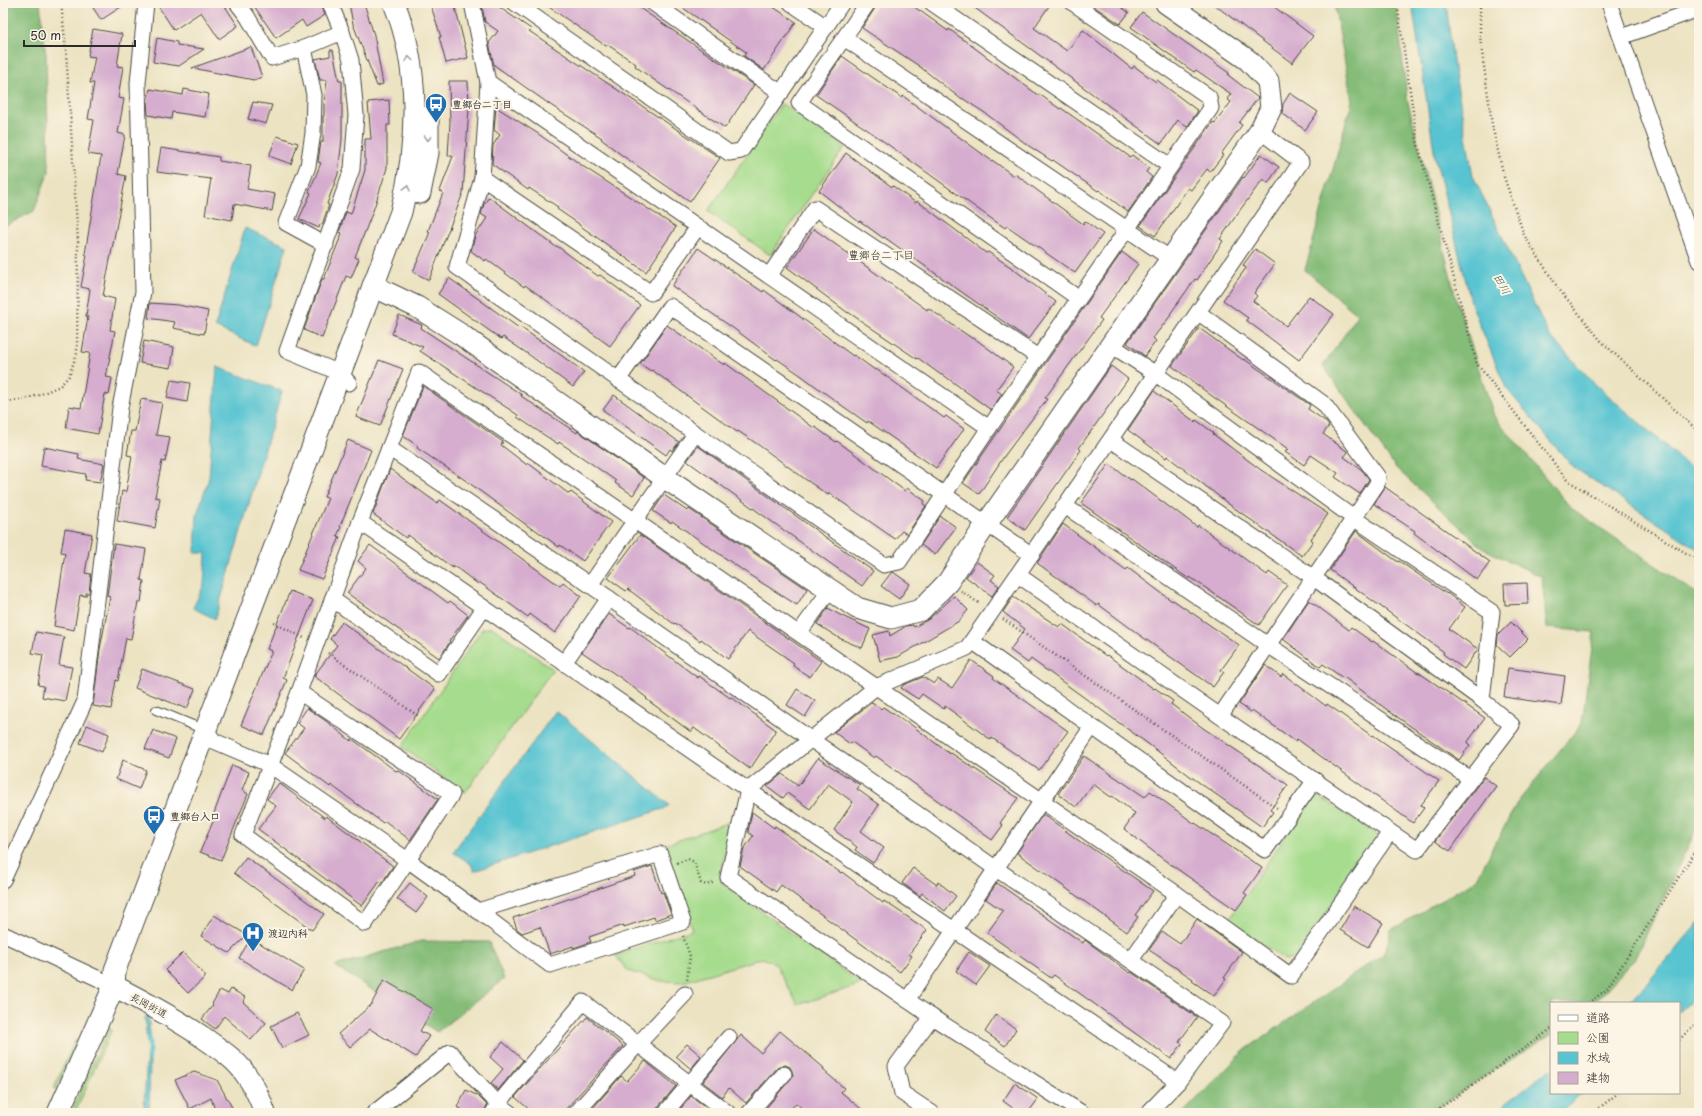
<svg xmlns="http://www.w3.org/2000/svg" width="1702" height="1116" font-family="'Playpen Sans','Klee One',sans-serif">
<rect width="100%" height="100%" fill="#fcf5e5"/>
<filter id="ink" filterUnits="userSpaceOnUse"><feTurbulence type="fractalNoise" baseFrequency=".025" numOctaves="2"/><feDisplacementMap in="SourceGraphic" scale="8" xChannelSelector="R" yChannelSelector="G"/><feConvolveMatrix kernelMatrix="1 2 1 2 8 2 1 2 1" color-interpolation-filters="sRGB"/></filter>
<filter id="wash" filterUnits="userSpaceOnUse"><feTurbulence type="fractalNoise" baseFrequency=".012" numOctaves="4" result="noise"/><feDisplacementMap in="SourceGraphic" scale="16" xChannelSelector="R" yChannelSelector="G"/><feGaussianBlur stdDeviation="0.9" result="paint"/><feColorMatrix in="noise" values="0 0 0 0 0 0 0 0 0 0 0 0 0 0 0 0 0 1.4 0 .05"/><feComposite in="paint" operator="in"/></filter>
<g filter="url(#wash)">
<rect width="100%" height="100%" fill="#ece3c2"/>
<g fill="#a6dc8d" stroke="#68845c">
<polygon points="782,104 845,147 770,255 708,211"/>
<polygon points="492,627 553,669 465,793 402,747 482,629"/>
<polygon points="1314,793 1379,836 1296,957 1285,960 1229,920"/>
<polygon points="732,821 721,873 722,883 862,984 798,1005 775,963 762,958 683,982 661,981 628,971 615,955 692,930 665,845"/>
<polygon points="108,1029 111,1029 111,1031 75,1113 71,1113"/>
<polygon points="75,1040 78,1041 56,1089 54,1088"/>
</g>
<g fill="#84bc78" stroke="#587452">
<polygon points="3,3 40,3 46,55 49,171 34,211 3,227"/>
<polygon points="1334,3 1396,3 1407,98 1455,295 1494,416 1571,508 1699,595 1699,823 1635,958 1594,1003 1551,1003 1551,1035 1486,1075 1430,1113 1183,1113 1245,1050 1385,953 1391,930 1476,880 1517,803 1582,723 1594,632 1547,628 1542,577 1484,549 1396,468 1323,366 1358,315 1305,270 1352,101"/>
<polygon points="421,941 489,942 504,979 437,1032 335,966"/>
</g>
<g fill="#58c4d1" stroke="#42787e">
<polygon points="1412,3 1446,3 1454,68 1473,176 1549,335 1595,384 1699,475 1699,550 1573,467 1506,388 1472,306 1435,157"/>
<polygon points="245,228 287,246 256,346 215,327"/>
<polygon points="217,367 282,391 215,619 193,608 204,585 206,553 195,553 197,514 209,478"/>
<polygon points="556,711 669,805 666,808 474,871 471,864 453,852"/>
<polygon points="1699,922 1699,990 1688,1004 1679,1012 1679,1003 1627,1003 1638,994"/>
<polygon points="148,1014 151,1044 147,1043 145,1018"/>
<polygon points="147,1053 150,1053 149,1113 145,1113 144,1108"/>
<polygon points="1551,1068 1551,1093 1583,1093 1560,1113 1493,1113 1523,1091"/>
</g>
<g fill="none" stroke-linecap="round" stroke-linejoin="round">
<polyline stroke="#58c4d1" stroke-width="4.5" points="149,1059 149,1038"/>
</g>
<g id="blocks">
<g fill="#d6adcf">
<polygon points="90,3 127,3 101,20"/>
<polygon points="156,3 223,3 238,26 219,39 201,12 174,30"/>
<polygon points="252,3 320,3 325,15 306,27 302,20 276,38"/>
<polygon points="349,3 364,3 374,35 383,84 377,86 353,24"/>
<polygon points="430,3 454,3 468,58 446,63 439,37 441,37"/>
<polygon points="484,3 493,3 531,29 529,31 720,158 690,202 623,156 601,139 602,138 552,106 494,65 489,43 498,31 485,22 482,6"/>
<polygon points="543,3 632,3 754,85 725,128 657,82 635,66 636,64 608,45 606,46"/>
<polygon points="676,3 767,3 796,22 764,70 744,56 746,52"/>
<polygon points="877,3 909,3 948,31 949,29 1038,95 1039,94 1060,109 1061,108 1130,157 1132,155 1149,168 1146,172 1152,177 1128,212 1099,190 1098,191 1053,160 1052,161 1029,146 985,113 962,98 961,99 919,66 862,28 875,8"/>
<polygon points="968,3 1051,3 1034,28 1067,51 1083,30 1132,69 1134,66 1156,82 1157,80 1198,111 1187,127 1178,120 1161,144"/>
<polygon points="1089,3 1116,3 1129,13 1120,24"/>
<polygon points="1212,3 1269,3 1313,36 1292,63"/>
<polygon points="1142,12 1229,73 1228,75 1258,98 1239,123 1242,125 1221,154 1223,155 1210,172 1207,169 1191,190 1188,188 1155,236 1140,226 1213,122 1215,123 1231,102 1227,99 1231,94 1196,70 1194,72 1131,27"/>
<polygon points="93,29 122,34 117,66 123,67 118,98 124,99 118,133 125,135 118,174 126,176 103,296 115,299 110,330 115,331 106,377 112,378 109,395 105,394 98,434 66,428 69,406 81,408 90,353 82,352 88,317 86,316 90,289 81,287 87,255 85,254 101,156 88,154 94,120 88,119 94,83 90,83 95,57 88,56"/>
<polygon points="157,38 177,42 177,45 204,49 179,66 153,62"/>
<polygon points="251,47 262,77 254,80 192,68"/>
<polygon points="330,50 333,50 339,81 342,81 342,139 338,174 327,204 329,205 322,225 320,224 319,228 299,219 311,193 309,192 321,163 318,162 321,142 323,142 323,116 324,116 324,104 327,80 320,80 315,59 330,56"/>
<polygon points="842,56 902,98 903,96 992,161 992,160 1014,176 1015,174 1083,224 1085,221 1103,234 1075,273 1007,226 1005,228 982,212 872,133 816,95"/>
<polygon points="449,81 468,81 469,108 463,193 429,280 413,272 430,232 428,231 443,193 440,191 453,156 448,156 450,122"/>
<polygon points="150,89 183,95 184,89 209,94 205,117 172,112 171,119 148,115 147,101"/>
<polygon points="1290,93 1318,112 1305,130 1282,113 1283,104"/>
<polygon points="389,100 390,125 387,125 387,168 373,211 355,257 359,259 351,278 346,276 322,338 304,330 322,279 324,279 342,233 339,232 346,212 351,214 365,170 365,139 371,139 368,102"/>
<polygon points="253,102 272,105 266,124 248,119"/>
<polygon points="496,107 537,133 584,167 676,227 646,272 579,225 579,224 557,209 558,207 529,188 528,190 492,164 493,145 500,135 494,130"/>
<polygon points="277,136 298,143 291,164 269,156"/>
<polygon points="161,148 219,157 219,161 251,166 247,189 275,194 272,211 234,204 232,220 205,215 211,179 157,172"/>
<polygon points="846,153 892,187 893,186 916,203 917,201 986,253 988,252 1012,268 1056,302 1028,339 884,237 883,238 860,221 859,222 819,191"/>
<polygon points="1261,154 1279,167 1268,183 1263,179 1240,210 1220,239 1223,241 1197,280 1195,279 1170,314 1171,315 1153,338 1156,341 1145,356 1127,343 1243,177 1244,178"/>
<polygon points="489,197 556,247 557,246 598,276 600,275 640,305 610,346 525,285 524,287 486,259 485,261 471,251 475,236 487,218 481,214 484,204"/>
<polygon points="814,229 927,310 928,308 973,339 974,338 1013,367 996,390 1002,394 991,410 942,374 941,375 918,358 917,359 848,312 848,313 787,267"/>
<polygon points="698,248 763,292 764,290 853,356 854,355 875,370 876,369 944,418 946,416 964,429 936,468 868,421 867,423 844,407 799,374 777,359 776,360 733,328 672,286"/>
<polygon points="1255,249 1275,264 1254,293 1257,296 1253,301 1286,326 1309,296 1334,314 1299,360 1246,320 1248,318 1223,300 1246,268 1243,265"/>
<polygon points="1122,252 1138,264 1099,318 1102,320 1045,398 1047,399 1005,455 979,494 963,483"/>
<polygon points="449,278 519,328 520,327 543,343 543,342 584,372 573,387 528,354 503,337 501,339 438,294"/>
<polygon points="150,303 178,305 208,311 204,334 173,328 175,322 148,318"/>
<polygon points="399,315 422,325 421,328 522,395 521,396 551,416 577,433 578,431 644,478 633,495 615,483 616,481 592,464 559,442 558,444 535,429 517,417 518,415 420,351 423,347 392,334"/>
<polygon points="667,325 724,365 725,363 814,428 815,427 836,442 837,441 905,491 907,488 925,501 923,504 926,506 907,534 902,531 895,539 829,493 828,495 805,479 760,446 738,431 737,432 652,370 651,371 640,364"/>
<polygon points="1199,328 1243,360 1244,359 1310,405 1308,409 1325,421 1329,426 1323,434 1348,452 1344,457 1362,470 1369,479 1360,494 1335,477 1338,473 1311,455 1304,465 1285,452 1288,449 1212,396 1172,366"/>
<polygon points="144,341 174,347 171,368 140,363"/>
<polygon points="379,360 403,369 380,426 356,417"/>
<polygon points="1111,366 1128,379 1079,448 1081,450 1025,530 1007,517"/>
<polygon points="171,380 190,383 187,402 167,398"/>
<polygon points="423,386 503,442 501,445 527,465 528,463 569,494 571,492 611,522 583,561 560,545 559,547 533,528 532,529 465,480 417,448 418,446 403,436"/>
<polygon points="1154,391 1195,422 1196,420 1214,433 1213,434 1261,470 1328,514 1311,539 1313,541 1302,556 1230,505 1167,456 1166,458 1128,430"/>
<polygon points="614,395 679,442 672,451 670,449 666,455 603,410"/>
<polygon points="141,399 162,403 156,435 170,437 165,462 162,461 155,497 160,498 155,528 117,521 122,491 126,492 132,456 127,455 131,431 135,431"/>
<polygon points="348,440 371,450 340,526 341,527 337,536 340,537 322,579 298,570 328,498 324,497"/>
<polygon points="698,446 873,571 862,586 687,461"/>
<polygon points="44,447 79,454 78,459 104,464 100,482 85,480 86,474 41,466"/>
<polygon points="1109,464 1131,480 1132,479 1176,512 1176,511 1197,527 1198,525 1267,575 1269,572 1287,585 1259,625 1190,577 1189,579 1081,503"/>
<polygon points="390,469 437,503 440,500 560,586 563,582 581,596 555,633 530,614 528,617 479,582 478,584 454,566 453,568 408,535 406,538 373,514"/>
<polygon points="1385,487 1490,562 1477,580 1414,533 1415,531 1374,504"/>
<polygon points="664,495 687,511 689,509 807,589 797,605 751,576 672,521 671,523 653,511"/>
<polygon points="940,516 956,527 935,555 921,545"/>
<polygon points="1063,524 1126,570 1128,568 1172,601 1173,600 1239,645 1221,670 1224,672 1213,687 1141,636 1098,604 1097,606 1037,563"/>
<polygon points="65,529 92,534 85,573 91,574 89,593 86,593 86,596 80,595 74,630 54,626 65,553 61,552"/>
<polygon points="1356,531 1398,562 1399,561 1447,594 1447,593 1465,607 1449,629 1478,649 1464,669 1443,654 1444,652 1330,570"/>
<polygon points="640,535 821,661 810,677 793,666 794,663 748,631 728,659 701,639 700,641 675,623 674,624 628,589 626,591 608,578"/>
<polygon points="114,544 146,549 141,580 144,581 141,602 138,602 131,639 126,638 118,681 116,680 111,709 93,706 100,649 110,597 107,596"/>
<polygon points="370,545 448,603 450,601 468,615 449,641 450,642 439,658 347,593 366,568 358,561"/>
<polygon points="977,562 995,575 991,580 999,586 992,596 966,577"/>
<polygon points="893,572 910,584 899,599 881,586 891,573"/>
<polygon points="1527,583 1528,604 1505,605 1504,584"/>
<polygon points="290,591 313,600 283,678 287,680 264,735 241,725 272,651 267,649"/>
<polygon points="954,596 968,610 959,621 898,657 880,661 873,635 889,631 890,636 906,626 913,625 914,627 929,619"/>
<polygon points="1013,597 1059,627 1062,624 1106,656 1107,655 1154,689 1155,688 1173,701 1171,704 1203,728 1288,785 1270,810 1273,812 1262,827 1190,776 1151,746 1031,659 1028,663 1010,650 1025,629 1003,612"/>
<polygon points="1309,600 1349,630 1351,627 1372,642 1373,641 1418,673 1418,672 1485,718 1467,743 1470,745 1459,760 1386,709 1344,677 1343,678 1323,664 1320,667 1283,639"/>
<polygon points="828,608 840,615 870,629 862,648 839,638 817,624"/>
<polygon points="609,614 629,628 630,627 698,678 699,676 730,698 731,697 776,730 750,769 694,728 691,732 646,699 647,698 621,678 582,652"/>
<polygon points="342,622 435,689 399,739 314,676 337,645 330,639"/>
<polygon points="1511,622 1528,639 1510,657 1497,645 1498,635"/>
<polygon points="36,632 64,637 59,665 72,667 65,701 42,697 44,686 38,685 43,655 32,653"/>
<polygon points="971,660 994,676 993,678 1068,731 1039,770 992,738 991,740 945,706 944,709 922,694 918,699 901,688 903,685 923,677 934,684 938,679 952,688"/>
<polygon points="1265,665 1281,677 1283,674 1326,706 1327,704 1372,736 1373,735 1439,781 1421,805 1424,808 1413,823 1297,739 1296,742 1252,710 1251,712 1239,704"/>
<polygon points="1508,668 1565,676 1561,705 1504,697"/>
<polygon points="142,669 195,689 187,709 135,688"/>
<polygon points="797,689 815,701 805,717 787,705"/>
<polygon points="872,702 881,709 883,707 905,722 906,721 950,754 951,753 1018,798 1000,823 1003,825 992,840 876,756 874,758 852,742 850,744 834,732"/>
<polygon points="307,708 326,721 351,741 352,739 396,771 398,770 438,799 410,840 385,821 383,823 331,785 330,787 285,753 304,728 297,723"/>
<polygon points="87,725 109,734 102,752 80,743"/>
<polygon points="153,730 176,739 169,758 145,749"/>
<polygon points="1084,756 1145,797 1150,791 1195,824 1195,823 1262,868 1244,893 1247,895 1236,910 1163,859 1124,829 1135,813 1112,796 1111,797 1093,784 1076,807 1058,794"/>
<polygon points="818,758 860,785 857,789 879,805 861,831 884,848 873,863 855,850 857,847 834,830 853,802 828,784 810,809 787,793 783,798 767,786 782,774 798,786"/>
<polygon points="123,760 146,770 139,789 116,779"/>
<polygon points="232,765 249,772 242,790 248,794 221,860 200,852 215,817 213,816"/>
<polygon points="1484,777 1496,786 1450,851 1435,841"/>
<polygon points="279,783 325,818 326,816 393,866 382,883 380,881 362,906 258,829 276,806 267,799"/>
<polygon points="752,812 774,828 775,826 841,873 842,872 883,903 884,901 927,930 909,954 912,956 900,972 781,885 776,892 740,866 744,849 753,836 748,832"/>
<polygon points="1043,814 1086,846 1087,845 1153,891 1135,915 1138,917 1127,932 1017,853"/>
<polygon points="246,857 324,914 312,930 234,873"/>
<polygon points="652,866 661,893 663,892 671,914 655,920 654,917 624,927 624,925 589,937 591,942 573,948 573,946 550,954 540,927 522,933 517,929 513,918 635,876 634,872"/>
<polygon points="913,868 937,885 938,882 956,896 945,911 922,893 920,896 902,883"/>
<polygon points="410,883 428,897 416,913 397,899"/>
<polygon points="997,883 1083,943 1085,940 1130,973 1131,972 1197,1017 1179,1042 1182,1044 1171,1059 1054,975 1051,978 987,933 1003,911 986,899"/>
<polygon points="1354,906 1383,923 1368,947 1340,930"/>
<polygon points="214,915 247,935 229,953 201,936"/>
<polygon points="1197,919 1242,952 1224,978 1226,979 1214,996 1192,981 1193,979 1149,950 1162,932 1180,944"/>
<polygon points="251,938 304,970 292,990 239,958"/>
<polygon points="183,952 206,976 188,993 165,970"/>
<polygon points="969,952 990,966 976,985 956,971"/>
<polygon points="384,980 433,1009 420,1031 429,1036 416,1057 370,1029 350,1047 338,1034 371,1005"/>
<polygon points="231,989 245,997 243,1002 266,1023 251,1040 224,1016 215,1029 202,1019 213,1005 212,1004 220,990 228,994"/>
<polygon points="297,1013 309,1035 282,1048 271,1026"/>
<polygon points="996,1015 1016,1029 1005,1046 985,1032"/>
<polygon points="587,1017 623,1046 562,1113 533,1113 515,1097 537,1072"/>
<polygon points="780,1031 824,1068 823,1070 844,1088 841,1092 866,1113 807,1113 796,1103 788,1113 762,1113 793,1076 792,1071 790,1067 785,1065 777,1068 746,1103 729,1088 722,1097 703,1082 741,1035 761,1053"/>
<polygon points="503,1042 523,1060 498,1090 491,1083 503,1069 490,1057"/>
<polygon points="687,1044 701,1056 691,1069 676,1056"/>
<polygon points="645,1061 676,1086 658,1107 656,1113 598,1113 593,1108 621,1076 627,1081"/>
<polygon points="194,1072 217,1080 235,1113 216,1113 211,1098 190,1109 175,1080"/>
<polygon points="1015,1083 1038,1099 1028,1113 1020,1113 1003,1101"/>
<polygon points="466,1090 478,1096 487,1105 484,1113 468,1113 457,1107"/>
<polygon points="691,1096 710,1110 707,1113 677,1113"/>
</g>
</g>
</g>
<g filter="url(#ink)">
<use href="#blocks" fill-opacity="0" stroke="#484742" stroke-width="1"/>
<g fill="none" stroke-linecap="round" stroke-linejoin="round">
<g stroke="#484742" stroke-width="10">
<polyline id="lane" points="156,710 205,730"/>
</g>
<g stroke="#484742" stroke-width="17">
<g id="street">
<polyline points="237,3 247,16 272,58 304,48"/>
<polyline points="330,3 342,32 351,60 356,115 352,169 287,351 340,373 349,383"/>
<polyline points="472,3 488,82 485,132 482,178 457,267 884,565 899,562 989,428 1211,108 1209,97 1073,3"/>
<polyline points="515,3 729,153 741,151 842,3"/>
<polyline points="653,3 781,93"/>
<polyline points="791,3 826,27"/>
<polyline points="868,3 799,103 1078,298"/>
<polyline points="932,3 1170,166"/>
<polyline points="1609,3 1699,261"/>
<polyline points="1621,37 1699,9"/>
<polyline points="844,38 1171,259"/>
<polyline points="488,82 989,428"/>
<polyline points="482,178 651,293 698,227"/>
<polyline points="326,245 286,223 308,166 313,133 314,95 304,48 342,32"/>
<polyline points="769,276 815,208 1038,357"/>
<polyline points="1199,313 1324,404 1378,477 1377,484 1220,716"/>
<polyline points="618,380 670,306 1032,555"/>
<polyline points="1111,440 1314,578 1482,700"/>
<polyline points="389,448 590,585 995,868 1222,1023 1178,1082 1148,1113"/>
<polyline points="1065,506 1268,645 1471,779"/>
<polyline points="360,522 748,790 1178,1082"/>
<polyline points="1018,575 1220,716 1417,850 1512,725 1482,700 1492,612 1355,519 1156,374 1111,345"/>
<polyline points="590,585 695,434"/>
<polyline points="332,599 439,674 484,608"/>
<polyline points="799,633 830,590"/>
<polyline points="972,641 1265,850 1315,780"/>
<polyline points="564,663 609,598"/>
<polyline points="299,692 360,522 419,372 1177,894 1291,976 1390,832"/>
<polygon points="299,692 452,794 365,924 243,835"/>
<polyline points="206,730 214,741 270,765 409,861 478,911"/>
<polygon points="660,854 683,922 550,965 478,911"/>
<polyline points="3,880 85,701 120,408 143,292 138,83 146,3"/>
<polyline points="3,934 114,986"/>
<polyline points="1131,960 1177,894"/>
<polyline points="907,1000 1091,728"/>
<polyline points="932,1017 1082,1113"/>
<polyline points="374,1113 450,1052 498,1104 510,1113"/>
<polyline points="493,1113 498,1104 583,1002 638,1044 685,994"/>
<polyline points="576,1113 638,1044 728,1113"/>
<polyline points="665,1113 729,1037"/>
<polyline points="749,1113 784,1074"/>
<polyline points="932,1113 902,1093 896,1066 932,1017 728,877 748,790 876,687 967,648 1301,162 1260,131"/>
</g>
</g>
<g stroke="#484742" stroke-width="23">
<g id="secondary">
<polyline points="420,193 428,153 428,117"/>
<polyline points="373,286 417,307 460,334 665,478 857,608 891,618 921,610 948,582 987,523 1260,131 1271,108 1268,81 1248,60 1166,3"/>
<path d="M114,986C145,1002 175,1018 204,1038C218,1048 234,1058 244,1072C254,1085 260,1098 265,1113"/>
<path d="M58,1113L114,986L115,970L401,212C418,144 421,69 394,3"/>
</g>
</g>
<g stroke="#484742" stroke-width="2.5" stroke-dasharray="1 3" stroke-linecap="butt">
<polyline points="1397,3 1418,145 1477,364 1567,480 1699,561"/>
<polyline points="1480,3 1480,37 1492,125 1504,177 1524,235 1558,288 1602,342 1699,432"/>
<polyline points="3,401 20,400 39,395 60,386 69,376 77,353 78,242 66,49 61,3"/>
<polyline points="961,591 980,604"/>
<polyline points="1003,619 1277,808"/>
<polyline points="274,623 304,638"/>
<polyline points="328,653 418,716"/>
<polyline points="677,863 688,859 694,862 701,883 706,885 715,882"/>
<polyline points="683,936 690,956 687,980"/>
<polyline points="1588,1003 1606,990 1699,846"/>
<polyline points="1679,1040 1699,1020"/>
<polyline points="1433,1113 1551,1029"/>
<polyline points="1593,1113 1618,1093"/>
</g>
<use href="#lane" stroke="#fff" stroke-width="8"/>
<use href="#street" stroke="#fff" stroke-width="15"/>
<use href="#secondary" stroke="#fff" stroke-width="21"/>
</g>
<defs><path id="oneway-chevron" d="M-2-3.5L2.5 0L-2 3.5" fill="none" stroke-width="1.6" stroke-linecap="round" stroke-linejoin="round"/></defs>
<g stroke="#a0a0a0">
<use href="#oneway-chevron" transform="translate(409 59) rotate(-98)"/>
<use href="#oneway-chevron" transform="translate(428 138) rotate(92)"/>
<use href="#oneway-chevron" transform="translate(407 188) rotate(-76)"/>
</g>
</g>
<defs>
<g id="bus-pin" transform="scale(1.15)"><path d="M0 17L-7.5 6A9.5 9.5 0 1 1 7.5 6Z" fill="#1f6fb2" stroke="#fcf5e5"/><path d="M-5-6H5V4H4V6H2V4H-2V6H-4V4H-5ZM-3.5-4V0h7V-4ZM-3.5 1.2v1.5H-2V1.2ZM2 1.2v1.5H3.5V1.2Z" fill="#fff"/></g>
<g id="hospital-pin" transform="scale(1.15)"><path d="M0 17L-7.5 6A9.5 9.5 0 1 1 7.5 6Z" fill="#1f6fb2" stroke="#fcf5e5"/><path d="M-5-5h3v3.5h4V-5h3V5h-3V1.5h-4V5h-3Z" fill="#fff"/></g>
</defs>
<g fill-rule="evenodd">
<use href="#bus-pin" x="436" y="104"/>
<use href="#bus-pin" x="154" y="816"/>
<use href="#hospital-pin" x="253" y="933"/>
</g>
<g text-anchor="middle" stroke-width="4" stroke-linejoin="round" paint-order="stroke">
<g font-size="10" font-weight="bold" fill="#2b2b2b" stroke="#fcf5e5" text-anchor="start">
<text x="452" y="108">豊郷台二丁目</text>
<text x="170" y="820">豊郷台入口</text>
<text x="268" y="937">渡辺内科</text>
</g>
<g font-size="10" fill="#2b2b2b" stroke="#fcf5e5">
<text transform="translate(149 1005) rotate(28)" y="4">長岡街道</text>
</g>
<g font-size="11" fill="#2b2b2b" stroke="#fcf5e5">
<text x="881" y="259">豊郷台二丁目</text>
</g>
<g font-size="11" font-style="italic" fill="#38595d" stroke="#fcf5e5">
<text transform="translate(1502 284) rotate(60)" y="4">田川</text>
</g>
</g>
<rect width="1702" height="1116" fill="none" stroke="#fcf5e5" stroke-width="16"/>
<rect x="1550" y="1002" width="130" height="92" fill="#fcf5e5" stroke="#a8a49b"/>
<rect x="1558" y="1015" width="20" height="6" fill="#ffffff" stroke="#a8a49b"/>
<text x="1586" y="1022" font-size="12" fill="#2b2b2b">道路</text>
<rect x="1558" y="1032" width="20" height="12" fill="#a6dc8d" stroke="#a8a49b"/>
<text x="1586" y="1042" font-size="12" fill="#2b2b2b">公園</text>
<rect x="1558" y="1052" width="20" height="12" fill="#58c4d1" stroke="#a8a49b"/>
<text x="1586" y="1062" font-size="12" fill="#2b2b2b">水域</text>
<rect x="1558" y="1072" width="20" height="12" fill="#d6adcf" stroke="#a8a49b"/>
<text x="1586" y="1082" font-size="12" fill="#2b2b2b">建物</text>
<path d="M24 40v6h111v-6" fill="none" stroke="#2b2b2b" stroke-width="2"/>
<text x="30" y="40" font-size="12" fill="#2b2b2b" stroke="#fcf5e5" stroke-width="3" paint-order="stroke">50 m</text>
</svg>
